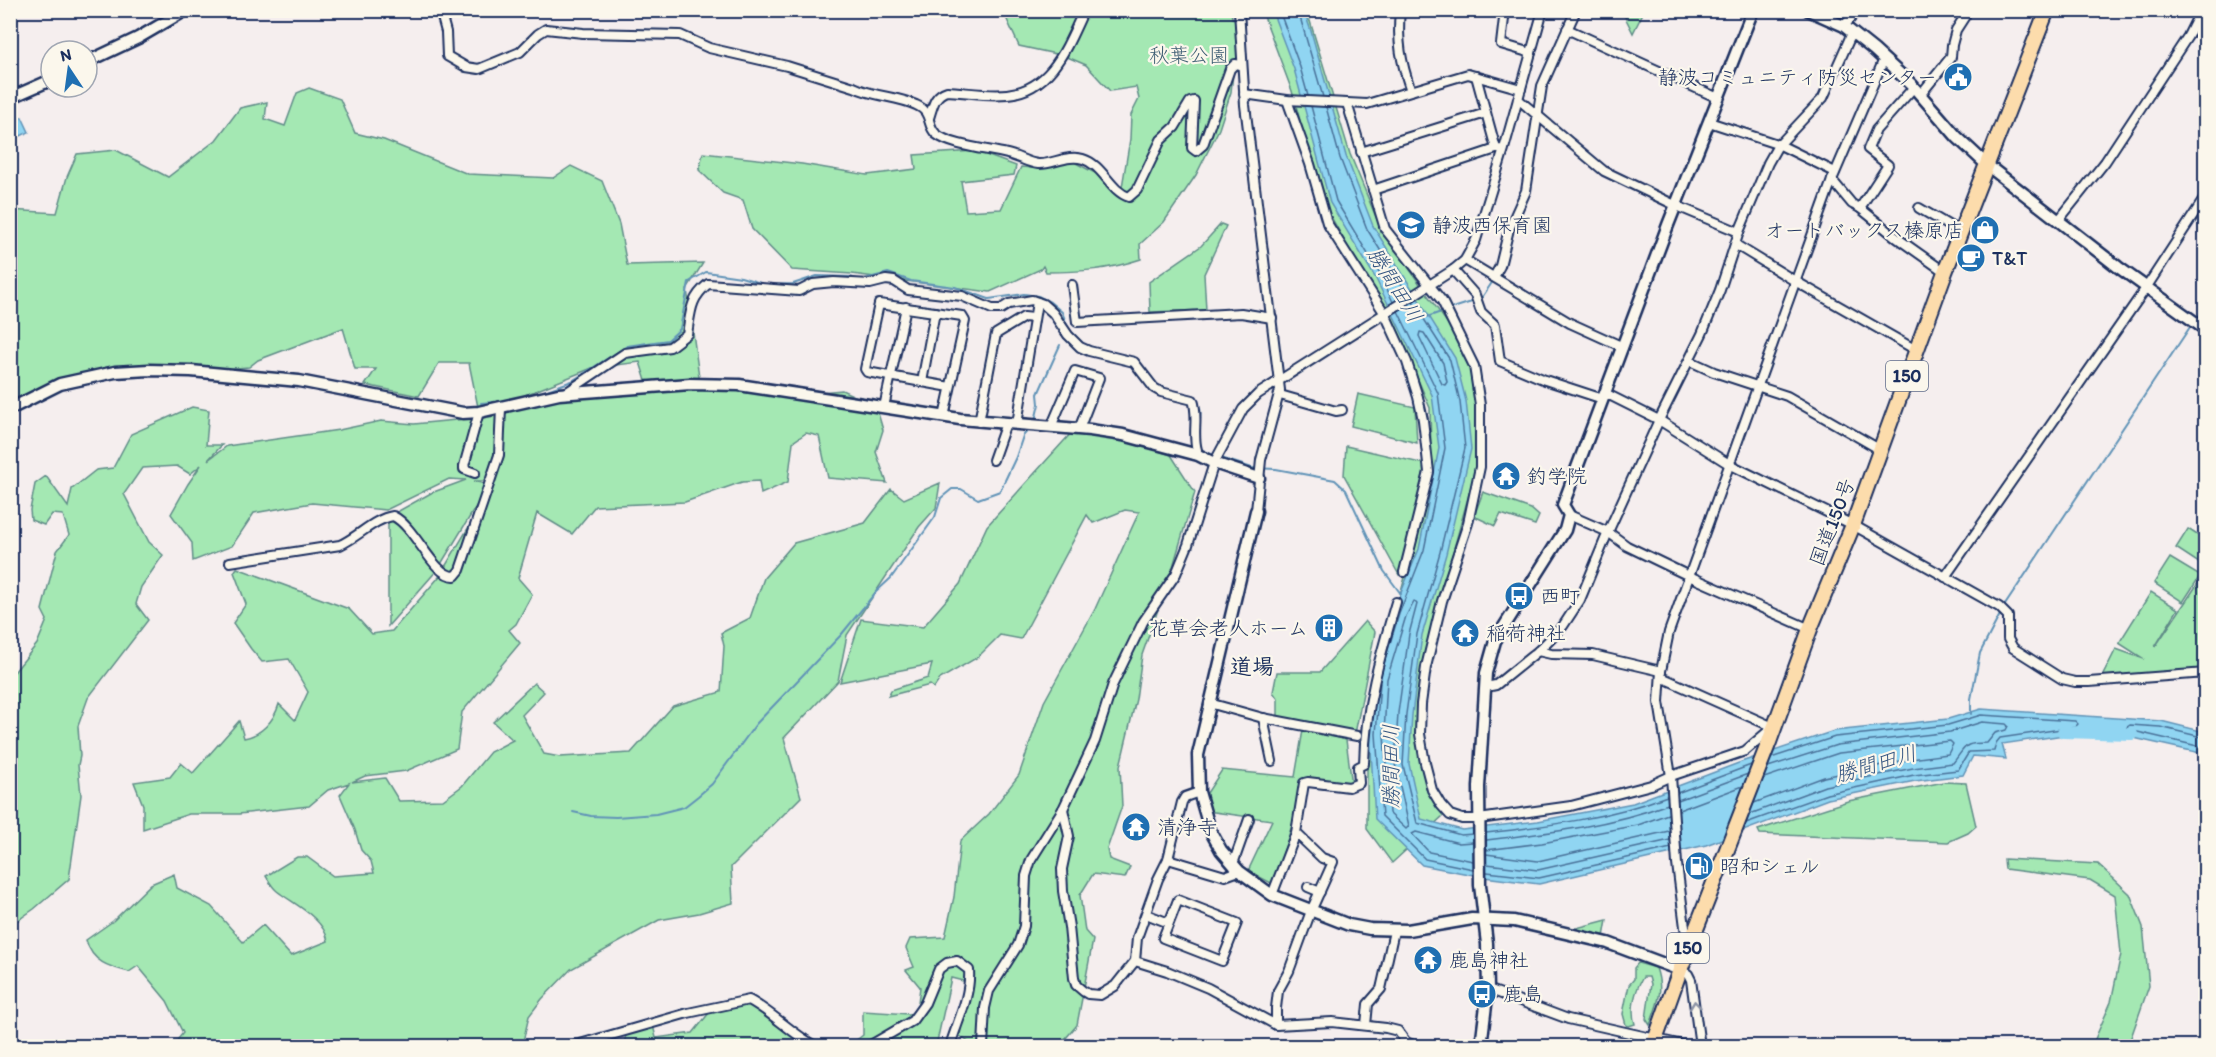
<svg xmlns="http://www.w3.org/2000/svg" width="2216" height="1057" font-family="Itim,'Klee One',sans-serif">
<rect width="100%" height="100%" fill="#f5eeee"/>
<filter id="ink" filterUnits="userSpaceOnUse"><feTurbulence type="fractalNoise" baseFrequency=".0167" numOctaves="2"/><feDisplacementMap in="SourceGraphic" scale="12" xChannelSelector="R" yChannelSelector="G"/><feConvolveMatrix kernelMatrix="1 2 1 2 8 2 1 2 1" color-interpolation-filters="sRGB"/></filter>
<g filter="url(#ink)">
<g fill="#a4e8b3" stroke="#608c88" stroke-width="1.5" fill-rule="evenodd">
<path d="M1231,10L1232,18L1240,19L1242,65H1234L1231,92L1219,129L1196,175L1164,222L1140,244L1141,259C1108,270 1081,272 1046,272L1043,266L1041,269L990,292L852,274L792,270L752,229L743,200L723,193L699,170L703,153L802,164L867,175L916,169L914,155L975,151L1016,166L1014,175L961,181L966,211L1001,209L1021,167L1034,168L1072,161L1122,187L1130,139L1131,115L1139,99L1136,87L1110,91L1086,65L1065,56L1019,46L1004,13L1005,11Z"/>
<polygon points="1262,11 1307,11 1350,154 1380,227 1457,337 1472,373 1480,454 1432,628 1421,766 1444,815 1392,863 1367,829 1367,752 1394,618 1425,503 1431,451 1430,408 1394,323 1352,254 1321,199 1292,91"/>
<polygon points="1625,11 1637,11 1643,13 1633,33 1624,15"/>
<path d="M309,88L340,99L355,133L384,140L468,174L553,178L571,166L602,181L619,224L627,265L703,263L687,289L700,384H721L789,395L842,390L876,406L883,430L876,452L887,483L828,478L819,436L806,433L793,442L788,482L761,494L759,481L742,482L685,502L595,506L572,534L537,513L518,578L532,594L516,624L509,630L520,643L462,712L457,749L406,771L365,776L352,782L385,778L399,801L443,800L462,786L490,752L513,740L493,722L534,683L544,692L522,715L544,754L560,757L631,753L673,706L721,692L724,646L721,633L750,618L764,578L794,543L865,523L891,489L904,499L940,483L936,508L919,527L847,635L838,681L784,738L801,797L731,867L733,903L699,913L659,920L571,969L542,999L529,1016L522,1046H176L174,1044L183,1033L167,1001L138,966L129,972C109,967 92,962 86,940L113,921L151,884L174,874L177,888L211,906L243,942L263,925L291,956L328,941C324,918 295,905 277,891C272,887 269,881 266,876L297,857H307L333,876L374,873L371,861L361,850L355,830L340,795L349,783L328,790L309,806L239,814H189L143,829V805L134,782L170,777L181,763L193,773L239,721L244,738C261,735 274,721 279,704L295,720L308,692L289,659L262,662L251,649L233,623L246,604L234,572L237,568L349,609L372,634L392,631L439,577L495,483L496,458L489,481H473L489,485L438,569L388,626V517L431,493L466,480L449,479L386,510L312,503L254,513L232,546L193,561L192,543L171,514L188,484L201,465L190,474L177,466L142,468L124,494L149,542L163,555L141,587L136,604L148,620L88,698L78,726L80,756L78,765L81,795L69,879L34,909L11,925V676L37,644L47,620L42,610L57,551L69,535L63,515L52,514L44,525L31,520L30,510L35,484L46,476L68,507L72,489L96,470L113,468L131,434L192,407L209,410L206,445H222L208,460L227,446L339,430L381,421L414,424L498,416L499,405L479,412L469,363H439L419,396L365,385L376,369H355L343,328L258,360L249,367L56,382L11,408L10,210L57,213L67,177L77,154L116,150L168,177L216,140L240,108L267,102L265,119L285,126L297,93ZM640,362L648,387L525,395L592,368Z"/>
<polygon points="1221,224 1226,226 1204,274 1206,310 1150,312 1149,282 1201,246"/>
<polygon points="1358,394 1415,407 1417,443 1351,426"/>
<polygon points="1073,431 1121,439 1171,455 1195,492 1172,570 1142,655 1136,699 1120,766 1122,806 1107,849 1109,859 1130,867 1125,878 1093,874 1080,895 1085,931 1093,940 1077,1025 1066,1038 1063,1046 974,1046 960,1036 967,982 951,978 936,1046 849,1046 863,1035 863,1011 910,1014 917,1010 920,987 906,970 914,967 906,948 910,939 945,937 954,897 960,841 989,814 1019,775 1044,702 1095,609 1139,512 1125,510 1093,523 1087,515 1021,639 1000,635 978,657 940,679 934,688 930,685 888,696 891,690 928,678 932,664 840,682 861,619 923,627 960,584 987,526"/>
<polygon points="1346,446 1425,464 1406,567 1399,575 1344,475"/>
<polygon points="1483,492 1531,509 1539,516 1535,525 1501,514 1495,526 1474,516"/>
<polygon points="2188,529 2205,540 2205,567 2176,548"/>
<polygon points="2170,558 2200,576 2183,602 2154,583"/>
<polygon points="2205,573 2205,670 2101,679 2116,649 2144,659 2119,643 2151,592 2178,609 2155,647"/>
<polygon points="1365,621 1375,632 1355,734 1314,731 1346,740 1352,785 1307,779 1273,884 1248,871 1272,820 1207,811 1207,793 1222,770 1295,777 1303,730 1278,723 1278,699 1273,692 1277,672 1320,672"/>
<polygon points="1944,782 1966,783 1976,826 1968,833 1948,842 1760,834 1758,830 1848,801"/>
<polygon points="2004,859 2098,864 2130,894 2143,927 2149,986 2128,1046 2092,1046 2111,1002 2121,954 2115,895 2090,880 2005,869"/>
<polygon points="1607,920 1604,937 1569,930"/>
<path d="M1638,963L1656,968C1664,991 1658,1003 1650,1025L1646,1019L1651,984L1649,977H1643C1635,991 1630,1009 1635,1024L1629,1026L1626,1025L1623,1014L1627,994L1629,985L1634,979V968Z"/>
<polygon points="740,1001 761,1007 819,1046 624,1046 626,1034 653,1025 656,1038 693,1033 709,1013 708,1007"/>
</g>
<g fill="#90d5f2" stroke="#6193b7" stroke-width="1.5">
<polygon points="1272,11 1304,11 1311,31 1346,156 1373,226 1455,358 1466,401 1471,449 1446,554 1422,635 1412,715 1409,764 1421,819 1462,830 1538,821 1633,803 1744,761 1834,731 1948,719 1981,709 2161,721 2205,732 2205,754 2098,730 2002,744 2006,759 1973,756 1963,775 1915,781 1828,799 1706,845 1539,884 1484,877 1422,865 1375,819 1370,734 1374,677 1393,612 1419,549 1439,448 1432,395 1375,277 1330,203 1294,69"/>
<polygon points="22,117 29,132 12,140 11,122"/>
</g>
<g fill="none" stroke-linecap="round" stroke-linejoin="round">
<g stroke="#4a7199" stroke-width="1.5">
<polyline points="1279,10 1300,67 1308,96"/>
<polyline points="1298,10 1323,97"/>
<polyline points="1311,106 1336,201 1380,274 1393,302"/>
<polyline points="1326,107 1340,158 1367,229 1407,293"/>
<polyline points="1413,302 1450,360 1460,402 1465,448 1440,552 1417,634 1406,714 1403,765 1417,823 1461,835 1473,834"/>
<polygon points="1420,332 1424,333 1443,363 1447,382 1445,385 1442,384 1419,336"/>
<polygon points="1414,601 1417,604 1409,634 1398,713 1395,764 1409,826 1406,829 1389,813 1384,734 1387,679 1406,616"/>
<polyline points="1384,663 1399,614 1424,550 1445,448 1438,393 1398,311"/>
<polyline points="1380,683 1376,734 1382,816 1425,859 1473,869"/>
<polyline points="2206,738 2160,727 2130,725 2127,727 2129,730 2206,748"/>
<polyline points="1677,793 1751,765"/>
<polyline points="1678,800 1748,774"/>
<polyline points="1754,803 1824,777 1911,759 1948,754 1953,744 1950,741 1839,753 1764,778"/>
<polyline points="1679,810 1743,786"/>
<path d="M1750,814L1825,786L1913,768L1953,763C1967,745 1963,743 1987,743L1995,733L2006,730L2008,726L2006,724L1982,722L1950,732L1837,745L1768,767"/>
<polyline points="1746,823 1827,794 1914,775 1958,770 1969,752 1994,751 1996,743 2000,738 2075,727 2078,724 2075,721 1981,715 1948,725 1835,737 1771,758"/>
<path d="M1486,833C1547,826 1610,818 1667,796"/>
<path d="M1486,840C1547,833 1610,826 1668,804"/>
<polyline points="1473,842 1459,843 1416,832 1412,834 1429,852 1473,861"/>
<polyline points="1486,850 1542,843 1638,825 1668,814"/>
<polyline points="1486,854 1538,861 1669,831"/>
<polyline points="1487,864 1538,870 1670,840"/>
<polyline points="1487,872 1539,878 1671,848"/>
</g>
<g stroke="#6193b7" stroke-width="2">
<polyline points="1450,309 1481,299 1493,281"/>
<polyline points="1427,317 1444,311"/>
<polyline points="2196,320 2206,305"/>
<path d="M1123,356C1136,358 1141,363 1148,374"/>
<polyline points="539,393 572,381 627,346 668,340 680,329 689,282 706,272 741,277 767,285 793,284 817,276 850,277 861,280 888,273 911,281 955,287 989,299 1024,294 1038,296 1050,302 1062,312 1069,330 1084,345"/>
<path d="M1183,394C1200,398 1203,409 1199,425"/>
<polyline points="481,403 505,401"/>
<polyline points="1035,421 1039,404 1038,394 1060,345"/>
<polyline points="1199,449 1216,456"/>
<polyline points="1221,458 1252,468 1276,469 1335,480 1346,490 1384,571 1401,594"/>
<polyline points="1971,714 1971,699 1980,653 2005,605 2192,324"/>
<polyline points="573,812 591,816 616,817 656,814 684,807 698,796 712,784 756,724 841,635 876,592 891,578 935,517 941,498 952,489 961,489 978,499 1000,491 1016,457 1023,436 1030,428"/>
</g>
<polyline stroke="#90d5f2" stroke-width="12" points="2063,732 2132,734"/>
<g stroke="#1b2f5e" stroke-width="12">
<g id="minor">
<path d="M440,10L446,32L447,56L466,67L479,69L520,52L538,34L546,29L583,33L680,35L709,48L787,66L854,87C874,97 897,96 916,105C933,112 926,125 936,134C951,146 988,149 1007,154C1017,156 1028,163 1038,164C1052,165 1068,154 1083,159C1103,165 1110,191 1129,197L1137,190L1161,140L1175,127L1190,102L1194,101L1192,148L1196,151L1203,145L1230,69L1235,64L1242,65"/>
<polyline points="1239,10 1245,105 1280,390 1261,460 1256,511"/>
<path d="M1400,10C1397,42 1401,62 1411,91"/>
<polyline points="1505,10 1501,44 1531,53"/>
<polyline points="1844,26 1858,10"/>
<polyline points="1567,29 1718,98"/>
<polyline points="1476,76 1496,149 1499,149"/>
<polyline points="1244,94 1287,100 1367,104 1468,74 1521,89"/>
<polyline points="1921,94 1951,57 1952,45 1956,30 1965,16"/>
<polyline points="1518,99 1604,171 1677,206 1739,232"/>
<polyline points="1287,100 1310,164 1327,223 1385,314 1407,362 1418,397 1423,420 1429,472 1404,572"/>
<polyline points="1347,103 1385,229 1442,301 1474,366 1480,405 1480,467 1468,523 1442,601 1426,667 1421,704 1420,734 1425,763 1432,790 1441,805 1450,815 1462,819 1479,819 1571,806 1651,785 1671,776 1745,751 1773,727 1661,677"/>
<path d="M929,118C933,106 934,95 947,91C966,92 988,96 1007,94C1052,90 1067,46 1084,10"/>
<polyline points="1709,122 1780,145 1835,172"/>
<polyline points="1361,152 1486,113"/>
<polyline points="1832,180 1852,204 1860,208 1888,165 1868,149 1876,130 1914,87"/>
<polyline points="1373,190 1496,149"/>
<polyline points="1860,208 1897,238 1945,272"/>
<polyline points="1919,208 1960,232"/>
<polyline points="2058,221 2105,162 2188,36 2201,10"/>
<polyline points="1736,245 1795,281 1916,350"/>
<polyline points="1465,260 1570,323 1623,347"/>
<polyline points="1453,270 1475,295 1481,312 1495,325 1500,361 1545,380 1603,399"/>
<polyline points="1494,277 1500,266 1509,229 1526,191 1542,86 1576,10"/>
<polyline points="1072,285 1077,322 1241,313 1272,318"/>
<polyline points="1690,361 1714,372 1787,396 1879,449"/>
<polyline points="922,382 935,312"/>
<path d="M567,392L625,353L670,347L687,334C691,311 690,299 708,284L799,291L813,284L834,282L870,284L886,280L894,281L908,290L962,296L992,309H1001L1009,304L1032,300L1043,304L1053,313L1068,335L1080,347L1089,351L1134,362L1154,388L1161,392L1193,400C1199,417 1192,433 1197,450L1195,455"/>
<polyline points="1605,393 1659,420 1729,464 1853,525 1999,607 2008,616 2008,639 2013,648 2062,679 2075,682 2089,682 2206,673"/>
<polyline points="1280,395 1336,411 1342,410"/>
<polyline points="884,407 906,307"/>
<polyline points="944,417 965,321 962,316 879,304 865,369 867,372 950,387"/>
<polyline points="979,422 996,334 1024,317 1034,318"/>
<polyline points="1017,424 1037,302"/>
<polyline points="1051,427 1075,371 1099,378 1079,429"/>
<polyline points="993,460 1006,423"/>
<polyline points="475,473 464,469 464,466 479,412"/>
<polyline points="1569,515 1608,532 1627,546 1689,576 1810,629"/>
<path d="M230,562L340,545C358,537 374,519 393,516C416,527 433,577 455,576L460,570L499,455L501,408"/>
<polyline points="1945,577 2146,288 2206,196"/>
<polyline points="1538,651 1551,654 1593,655 1661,671"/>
<polyline points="1486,687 1496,685 1538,651 1563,626 1580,600 1608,532 1659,420 1702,334 1720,290 1739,232 1768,163 1777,147 1823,98 1852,33"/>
<polyline points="1209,703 1263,718 1357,736"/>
<polyline points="1263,718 1272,761"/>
<polyline points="1063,809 1069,836 1062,869 1063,891 1069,927 1074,978 1076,985 1083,991 1088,994 1100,995 1115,986 1135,961 1137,938 1158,879 1168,859 1182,802 1185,797 1199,792"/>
<polyline points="1168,859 1225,876 1239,871"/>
<polyline points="1233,864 1249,819"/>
<polyline points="1308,887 1320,892"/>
<polyline points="1272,895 1296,833"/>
<polyline points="1146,914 1169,923 1178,900 1237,923 1222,961 1163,938 1169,923"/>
<polyline points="1687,943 1677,864 1671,776 1659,702 1661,671 1669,632 1832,180 1884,59"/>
<polyline points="1135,961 1167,971 1208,988 1276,1025 1332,1022 1386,1028 1398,1031 1406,1042 1416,1046"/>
<polyline points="1680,970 1688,974 1691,980 1700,1046"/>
<polyline points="1488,989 1568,1019 1687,1046"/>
<path d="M1276,1025V1008L1278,991L1289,971L1311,911L1333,862L1322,858L1296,833L1304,783L1308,782L1349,787L1359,783L1358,767L1364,764C1365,707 1380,656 1396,602"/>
<polyline points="1366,1025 1368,1004 1381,989 1394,931"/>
<path d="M573,1046L688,1013L749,1000C773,1013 791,1033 815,1046"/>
<path d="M869,1046L912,1021L925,1003L939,969L947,963L957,961L969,970C971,996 957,1022 950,1046"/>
<polyline points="983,1046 985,1008 989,991 1018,945 1024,926 1026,876 1031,860 1063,809 1095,741 1113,684 1143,622 1176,574 1188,545 1214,463 1243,409 1258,394 1453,270 1465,260 1476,240 1504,149 1543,10"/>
</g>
</g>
<g stroke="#1b2f5e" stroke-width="15">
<g id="tertiary">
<polyline points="1808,10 1844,26 1874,50 1911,84 1957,137 1987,165 2118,267 2206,330"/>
<polyline points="10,409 60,384 115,372 149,370 191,371 299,381 463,413 479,412 559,394 690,384 739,385 960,419 1090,430 1123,435 1198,455 1214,463 1259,478"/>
<polyline points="1256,511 1198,755 1199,792 1210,830 1221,850 1239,871 1272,895 1349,925 1370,929 1408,930 1472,919 1514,921 1608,943 1680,970"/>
<polyline points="1481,1046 1488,989 1487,944 1480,885 1479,787 1486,673 1495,641 1565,530 1569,515 1563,505 1668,225 1753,10"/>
</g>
</g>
<g stroke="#1b2f5e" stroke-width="15">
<g id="secondary">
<polyline points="87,62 138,38 186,10"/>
<polyline points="10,98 51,80"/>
</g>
</g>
<g stroke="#1b2f5e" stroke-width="18">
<polyline id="trunk" points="1653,1046 1680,970 1769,742 1810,629 1853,525 1945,272 2047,10"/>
</g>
<use href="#minor" stroke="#fbf7ec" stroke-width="8"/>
<use href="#tertiary" stroke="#fbf7ec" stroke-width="10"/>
<use href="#secondary" stroke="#fbf7ec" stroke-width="10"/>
<use href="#trunk" stroke="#fcdcac" stroke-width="14"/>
</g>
<defs><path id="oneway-chevron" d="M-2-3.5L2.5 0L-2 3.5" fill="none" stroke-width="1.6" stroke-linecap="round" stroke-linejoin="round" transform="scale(1.5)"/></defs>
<use stroke="#8b93a5" href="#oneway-chevron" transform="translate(1695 1005) rotate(-97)"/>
</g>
<defs>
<g id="civic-disc" transform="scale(1.5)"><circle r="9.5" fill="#1f6fb2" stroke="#fbf7ec"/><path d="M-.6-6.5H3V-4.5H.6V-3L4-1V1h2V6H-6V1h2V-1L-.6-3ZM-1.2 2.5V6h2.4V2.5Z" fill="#fff"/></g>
<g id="school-disc" transform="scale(1.5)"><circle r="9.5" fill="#1f6fb2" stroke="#fbf7ec"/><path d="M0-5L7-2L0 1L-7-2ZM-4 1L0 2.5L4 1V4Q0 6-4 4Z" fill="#fff"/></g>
<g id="shop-disc" transform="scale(1.5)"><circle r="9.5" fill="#1f6fb2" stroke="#fbf7ec"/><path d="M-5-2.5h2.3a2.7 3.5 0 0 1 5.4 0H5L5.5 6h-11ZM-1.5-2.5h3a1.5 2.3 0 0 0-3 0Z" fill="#fff"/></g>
<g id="cafe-disc" transform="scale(1.5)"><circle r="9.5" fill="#1f6fb2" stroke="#fbf7ec"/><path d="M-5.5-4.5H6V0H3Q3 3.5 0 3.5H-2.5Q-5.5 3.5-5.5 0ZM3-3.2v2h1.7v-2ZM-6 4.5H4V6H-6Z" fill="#fff"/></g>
<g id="temple-disc" transform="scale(1.5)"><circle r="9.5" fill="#1f6fb2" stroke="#fbf7ec"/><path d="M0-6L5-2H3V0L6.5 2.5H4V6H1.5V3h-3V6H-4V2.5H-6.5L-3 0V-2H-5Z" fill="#fff"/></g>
<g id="bus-disc" transform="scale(1.5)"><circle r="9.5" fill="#1f6fb2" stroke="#fbf7ec"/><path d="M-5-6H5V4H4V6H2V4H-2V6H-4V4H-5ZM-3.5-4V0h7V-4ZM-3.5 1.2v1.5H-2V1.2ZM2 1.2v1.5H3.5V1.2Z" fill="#fff"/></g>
<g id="building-disc" transform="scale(1.5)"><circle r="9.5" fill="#1f6fb2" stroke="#fbf7ec"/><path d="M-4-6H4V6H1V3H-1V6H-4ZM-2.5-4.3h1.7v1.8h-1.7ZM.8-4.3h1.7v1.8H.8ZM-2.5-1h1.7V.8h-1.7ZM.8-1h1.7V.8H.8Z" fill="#fff"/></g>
<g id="fuel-disc" transform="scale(1.5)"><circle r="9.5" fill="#1f6fb2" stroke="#fbf7ec"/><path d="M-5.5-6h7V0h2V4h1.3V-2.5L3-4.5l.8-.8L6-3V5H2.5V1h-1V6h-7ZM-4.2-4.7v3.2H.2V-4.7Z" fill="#fff"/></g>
</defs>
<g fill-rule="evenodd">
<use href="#civic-disc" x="1958" y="77"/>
<use href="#school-disc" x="1411" y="225"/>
<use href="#shop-disc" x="1985" y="230"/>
<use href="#cafe-disc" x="1971" y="258"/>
<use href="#temple-disc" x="1506" y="476"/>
<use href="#bus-disc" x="1519" y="596"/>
<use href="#building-disc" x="1329" y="628"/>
<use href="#temple-disc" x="1465" y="633"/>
<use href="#temple-disc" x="1136" y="827"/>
<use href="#fuel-disc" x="1699" y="866"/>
<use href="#temple-disc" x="1428" y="960"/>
<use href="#bus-disc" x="1482" y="994"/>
</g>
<g text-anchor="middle" stroke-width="4.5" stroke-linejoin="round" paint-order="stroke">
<g fill="#fbf7ec" stroke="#5e6b89" stroke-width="1.5">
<rect x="1886" y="361" width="42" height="30" rx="4.5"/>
<rect x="1667" y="933" width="42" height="30" rx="4.5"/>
</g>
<g font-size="18" font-weight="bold" fill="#1b2f5e">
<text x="1907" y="382">150</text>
<text x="1688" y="954">150</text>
</g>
<g font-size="20" fill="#3d5d73" stroke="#fbf7ec">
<text x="1189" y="62">秋葉公園</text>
</g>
<g font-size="20" fill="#1b2f5e" stroke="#fbf7ec" text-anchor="start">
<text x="1937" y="84" text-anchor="end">静波コミュニティ防災センター</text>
<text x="1432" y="232">静波西保育園</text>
<text x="1964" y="237" text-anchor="end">オートバックス榛原店</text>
<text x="1992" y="265">T&amp;T</text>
<text x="1527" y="483">釣学院</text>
<text x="1540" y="603">西町</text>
<text x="1308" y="635" text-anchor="end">花草会老人ホーム</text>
<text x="1486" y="640">稲荷神社</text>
<text x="1157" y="834">清浄寺</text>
<text x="1720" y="873">昭和シェル</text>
<text x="1449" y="967">鹿島神社</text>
<text x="1503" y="1001">鹿島</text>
</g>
<g font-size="20" fill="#1b2f5e" stroke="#fbf7ec">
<text transform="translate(1832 522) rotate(-69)" y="7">国道150号</text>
</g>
<g font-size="21" font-style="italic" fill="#385883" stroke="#fbf7ec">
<text transform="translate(1395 285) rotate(58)" y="7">勝間田川</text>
<text transform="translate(1876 764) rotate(-16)" y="7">勝間田川</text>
<text transform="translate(1391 766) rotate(-90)" y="7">勝間田川</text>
</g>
<g font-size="22" font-weight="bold" fill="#1b2f5e" stroke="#fbf7ec">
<text x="1252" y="674">道場</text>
</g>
</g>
<rect width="2216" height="1057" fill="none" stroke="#fbf7ec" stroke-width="36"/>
<rect x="18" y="18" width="2180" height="1021" fill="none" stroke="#1b2f5e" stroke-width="2" filter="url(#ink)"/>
<g transform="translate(69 69) rotate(347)"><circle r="28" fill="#fbf7ec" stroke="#a1a7b3" stroke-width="1.5"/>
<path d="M0-4.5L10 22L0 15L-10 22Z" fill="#1f6fb2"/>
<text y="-9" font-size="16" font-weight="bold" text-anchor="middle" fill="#1b2f5e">N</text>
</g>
</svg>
